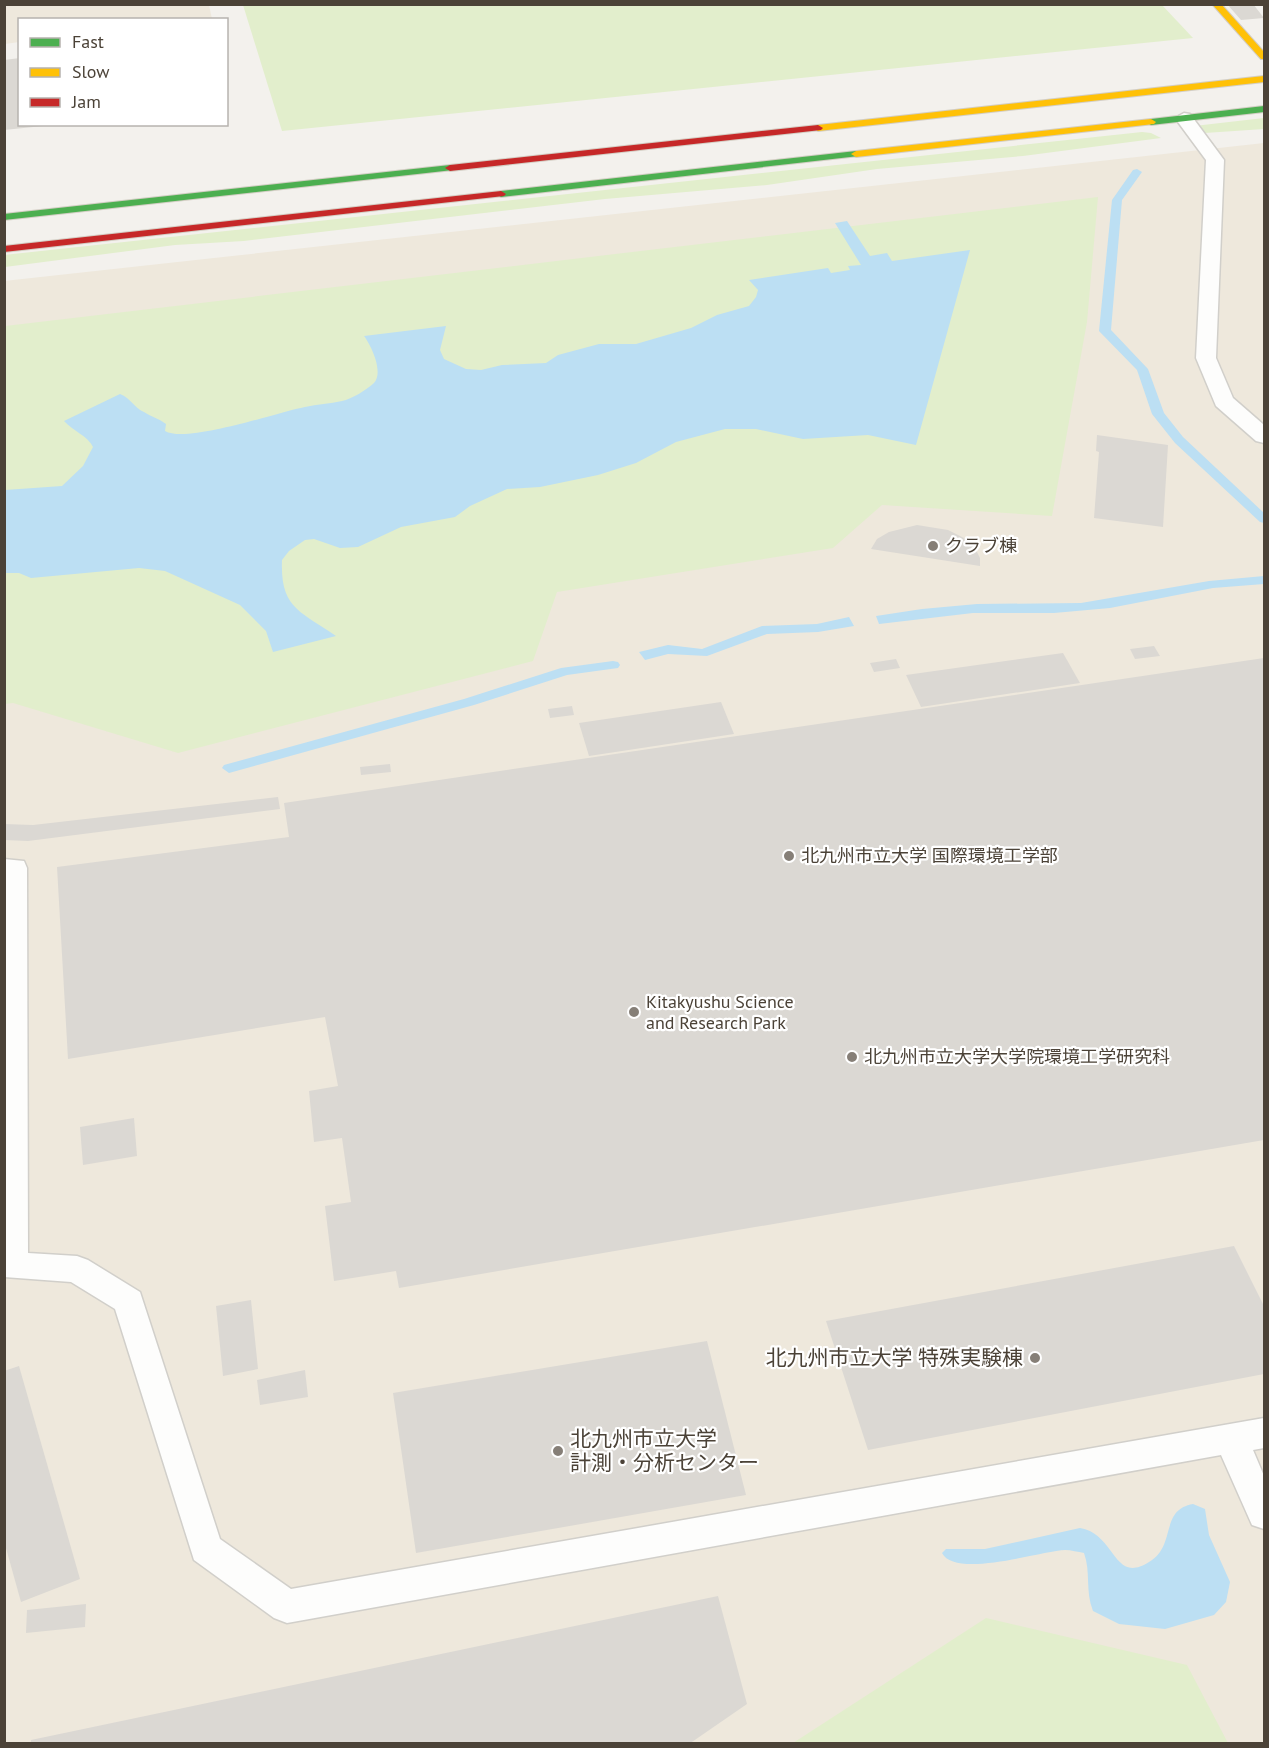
<svg xmlns="http://www.w3.org/2000/svg" width="1269" height="1748" font-family="'PT Sans','Noto Sans JP',sans-serif">
<rect width="100%" height="100%" fill="#f3f1ed"/>
<g fill="#eee8dc">
<polygon points="5,4 209,5 212,19 20,20 19,42 5,44"/>
<polygon points="1264,143 1264,1743 5,1743 4,281"/>
</g>
<g fill="#e2eecc">
<polygon points="1162,5 1193,38 282,131 243,5"/>
<polygon points="1264,118 1264,129 1190,134 1194,126"/>
<polygon points="1142,132 1151,133 1161,138 1023,156 877,169 767,185 605,199 244,241 175,245 5,267 4,255"/>
<polygon points="1098,197 1087,322 1052,516 882,505 833,548 557,592 533,661 178,753 13,703 5,704 5,326"/>
<polygon points="986,1618 1187,1665 1228,1743 793,1743"/>
</g>
<g fill="#bcdff3">
<path d="M847,221L870,256L887,253L892,261L970,250L916,445L868,435L803,439L756,429H725L676,442L636,463L598,475L540,487L507,489L470,506L455,517L401,527L358,547L340,548L314,539L305,540L289,551L282,560C280,609 301,611 336,636L273,652L266,631L240,605L165,571L139,568L31,578L19,573H5V490L62,486L83,466L93,447C88,436 73,431 64,421L120,394C131,398 134,408 144,412C152,417 158,418 166,424L165,431C187,444 278,412 305,407C317,404 330,404 342,401C352,399 366,390 374,383C384,372 371,345 364,336L446,326L440,350L444,359L466,369L481,370L502,365L546,363L558,355L599,344H636L691,328L717,315L749,306L756,297L758,290L749,280L828,268L831,273L850,270L848,266L861,265L835,223Z"/>
<polygon points="1264,576 1264,584 1213,588 1110,608 1054,613 973,613 879,624 876,616 922,609 977,604 1081,603 1209,581"/>
<polygon points="849,617 854,626 818,632 767,634 707,656 668,654 645,660 639,652 668,645 702,649 762,626 817,624"/>
<path d="M1193,1504L1205,1509L1209,1535L1230,1582L1226,1602L1214,1615L1165,1629L1119,1624L1093,1611C1085,1591 1091,1572 1084,1553C1078,1552 1071,1550 1065,1550C1041,1551 955,1579 942,1553L946,1549H985L1080,1528C1116,1534 1113,1585 1149,1562C1177,1546 1159,1510 1193,1504Z"/>
</g>
<g fill="none" stroke-linecap="round" stroke-linejoin="round">
<g fill="#bcdff3" fill-rule="evenodd">
<polygon points="1137,169 1142,172 1122,200 1111,330 1148,369 1164,413 1183,437 1264,513 1264,523 1260,522 1175,443 1152,414 1137,370 1099,331 1112,200 1133,170"/>
<polygon points="613,661 618,662 620,665 618,668 567,675 474,705 229,773 222,768 224,765 464,699 561,668"/>
</g>
</g>
<g fill="#dbd8d3">
<polygon points="1227,4 1253,4 1264,18 1241,20"/>
<polygon points="20,58 20,124 43,126 4,130 4,60"/>
<polygon points="1097,435 1168,445 1163,527 1094,518 1099,452 1096,451"/>
<polygon points="917,525 948,530 964,538 974,546 980,558 980,566 871,549 877,539 889,532"/>
<polygon points="1154,646 1160,656 1135,659 1130,649"/>
<polygon points="1063,653 1080,683 921,707 906,675"/>
<polygon points="1264,658 1264,1140 399,1288 396,1271 334,1281 325,1206 351,1202 342,1138 314,1142 309,1091 338,1086 325,1017 68,1059 57,867 289,837 284,803"/>
<polygon points="896,659 900,668 874,672 870,663"/>
<polygon points="721,702 734,734 589,756 579,723"/>
<polygon points="572,706 574,715 550,718 548,709"/>
<polygon points="390,764 391,772 361,775 360,767"/>
<polygon points="278,797 280,809 28,841 4,840 4,824 33,825"/>
<polygon points="134,1118 137,1156 83,1165 80,1127"/>
<polygon points="1234,1246 1264,1306 1264,1374 868,1450 826,1321"/>
<polygon points="251,1300 258,1369 223,1376 216,1306"/>
<polygon points="707,1341 746,1495 416,1553 393,1393"/>
<polygon points="19,1366 80,1579 21,1602 4,1541 4,1371"/>
<polygon points="305,1370 308,1397 260,1405 257,1380"/>
<polygon points="718,1596 747,1704 689,1744 31,1744 31,1740"/>
<polygon points="86,1604 85,1627 26,1633 27,1610"/>
</g>
<g fill="none" stroke-linecap="round" stroke-linejoin="round">
<g stroke="#d1cfca" stroke-width="3">
<g id="lane">
<polygon points="1184,113 1190,114 1224,160 1216,358 1233,398 1264,425 1264,443 1256,441 1216,406 1196,358 1206,160 1175,118"/>
<polygon points="4,859 24,861 27,868 28,1253 77,1256 88,1260 140,1292 220,1539 291,1589 1264,1418 1264,1448 1253,1450 1264,1476 1264,1529 1252,1525 1221,1455 287,1623 274,1618 194,1560 115,1309 71,1282 4,1277"/>
</g>
</g>
<g stroke="#d3cec4" stroke-width="2">
<g id="fast">
<polygon points="1264,106 1264,112 1151,125 1146,122 1151,119"/>
<polygon points="856,151 861,154 859,156 501,197 496,194 501,191"/>
<polygon points="450,165 455,168 453,170 4,220 4,214"/>
</g>
</g>
<g stroke="#d3cec4" stroke-width="2">
<g id="slow">
<polygon points="1212,4 1221,4 1264,52 1264,59 1261,59"/>
<polygon points="1264,76 1264,82 818,131 813,128 818,125"/>
<polygon points="1151,119 1156,122 1154,124 856,157 851,154 856,151"/>
</g>
</g>
<g stroke="#d3cec4" stroke-width="2">
<g id="jam">
<polygon points="818,125 823,128 821,130 450,171 445,168 450,165"/>
<polygon points="501,191 506,194 504,196 4,252 4,246"/>
</g>
</g>
<use href="#lane" fill="#fdfdfc" fill-rule="evenodd"/>
<use href="#fast" fill="#4caf50" fill-rule="evenodd"/>
<use href="#slow" fill="#ffc107" fill-rule="evenodd"/>
<use href="#jam" fill="#c62828" fill-rule="evenodd"/>
</g>
<g fill="#867f77" stroke="#fff" stroke-width="2">
<circle cx="933" cy="546" r="6"/>
<circle cx="789" cy="856" r="6"/>
<circle cx="634" cy="1012" r="6"/>
<circle cx="852" cy="1057" r="6"/>
<circle cx="1035" cy="1358" r="6"/>
<circle cx="558" cy="1451" r="6"/>
</g>
<g text-anchor="middle" stroke-width="4.5" stroke-linejoin="round" paint-order="stroke">
<g font-size="18" fill="#4b4237" stroke="#fff" text-anchor="start">
<text x="945" y="552">クラブ棟</text>
<text x="801" y="862">北九州市立大学 国際環境工学部</text>
<text x="646" y="1008">Kitakyushu Science<tspan x="646" dy="21">and Research Park</tspan></text>
<text x="864" y="1063">北九州市立大学大学院環境工学研究科</text>
</g>
<g font-size="21" fill="#4b4237" stroke="#fff" text-anchor="end">
<text x="1023" y="1365">北九州市立大学 特殊実験棟</text>
<text x="570" y="1446" text-anchor="start">北九州市立大学<tspan x="570" dy="24">計測・分析センター</tspan></text>
</g>
</g>
<rect width="1269" height="1748" fill="none" stroke="#4b4237" stroke-width="12"/>
<rect x="18" y="18" width="210" height="108" fill="#ffffff" stroke="#b7b3af" stroke-width="1.5"/>
<rect x="30" y="38" width="30" height="9" fill="#4caf50" stroke="#b7b3af" stroke-width="1.5"/>
<text x="72" y="48" font-size="18" fill="#4b4237">Fast</text>
<rect x="30" y="68" width="30" height="9" fill="#ffc107" stroke="#b7b3af" stroke-width="1.5"/>
<text x="72" y="78" font-size="18" fill="#4b4237">Slow</text>
<rect x="30" y="98" width="30" height="9" fill="#c62828" stroke="#b7b3af" stroke-width="1.5"/>
<text x="72" y="108" font-size="18" fill="#4b4237">Jam</text>
</svg>
